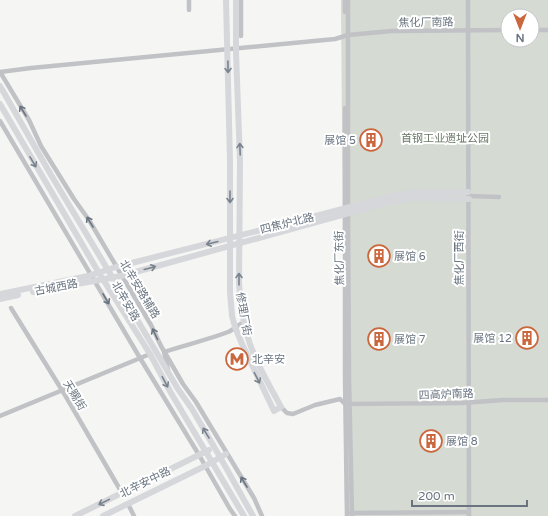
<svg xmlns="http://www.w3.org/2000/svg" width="548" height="516" font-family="'Varela Round','Noto Sans SC',sans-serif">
<rect width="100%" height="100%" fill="#f5f5f3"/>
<path fill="#d5dad2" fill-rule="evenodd" d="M341,0H548V516H345ZM508,16H532V40H508Z"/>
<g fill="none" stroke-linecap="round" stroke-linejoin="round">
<g stroke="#c0c2c6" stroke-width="4.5">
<polyline points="189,0 189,10"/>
<polyline points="241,0 241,36"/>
<polyline points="345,0 345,12"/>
<polyline points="348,0 348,207 349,378 352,516"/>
<polyline points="468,0 469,516"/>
<polyline points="532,30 548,30"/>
<polyline points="0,72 29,120 41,146 74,199 89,220 151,325 161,346 183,384 196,402 254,498 262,516"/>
<polyline points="0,72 31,68 335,39 348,35 392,31 508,30"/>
<polyline points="345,108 345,379 347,516"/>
<polyline points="0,121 140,358 199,455 230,509 235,516"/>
<polyline points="469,196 499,197"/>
<polyline points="11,308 65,395 122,493"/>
<path d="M168,370L164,352C185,345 207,340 228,332C233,330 238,325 244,322"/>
<polyline points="281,407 287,413 293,414 315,405 340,399 345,404 462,403 503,400 548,400"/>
<polyline points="0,416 150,354"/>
<polyline points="128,504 134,516"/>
<polyline points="351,513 469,512"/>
</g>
<g stroke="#d5d7db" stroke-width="6">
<path d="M226,0L230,161V292L232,316L235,327L242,344L274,411L281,407C270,386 256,364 249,341C243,322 240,303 239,283L240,161L236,52V0"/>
<polyline points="0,86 51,175 108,270 178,389 192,409 220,457 253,516"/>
<polyline points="0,104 99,273 150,354 171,393 244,516"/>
<polyline points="33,292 121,276 389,202 414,198 469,199"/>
<polyline points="0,294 88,276 116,267 308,218 396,195 414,192 468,192"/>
<polyline points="0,299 18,295"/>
<polyline points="75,516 209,450"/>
<polyline points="103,516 205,466 226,454"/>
</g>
</g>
<defs><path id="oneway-shaft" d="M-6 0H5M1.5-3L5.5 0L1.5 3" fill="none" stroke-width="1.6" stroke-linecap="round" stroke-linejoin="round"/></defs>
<g stroke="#79838e">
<use href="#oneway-shaft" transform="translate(228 67) rotate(89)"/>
<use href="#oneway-shaft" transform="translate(240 149) rotate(-92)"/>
<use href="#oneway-shaft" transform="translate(33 162) rotate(59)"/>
<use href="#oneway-shaft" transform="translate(230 197) rotate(90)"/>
<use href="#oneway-shaft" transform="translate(212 243) rotate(166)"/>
<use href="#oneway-shaft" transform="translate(150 268) rotate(-15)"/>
<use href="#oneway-shaft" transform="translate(239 279) rotate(-90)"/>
<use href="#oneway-shaft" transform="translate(257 378) rotate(63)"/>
<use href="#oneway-shaft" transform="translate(165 382) rotate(62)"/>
<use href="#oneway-shaft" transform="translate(206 433) rotate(-121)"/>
<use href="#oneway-shaft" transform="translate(104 502) rotate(154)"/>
</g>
<g stroke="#697480">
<use href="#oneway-shaft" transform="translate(23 111) rotate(-121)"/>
<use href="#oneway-shaft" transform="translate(90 222) rotate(-121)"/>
<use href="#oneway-shaft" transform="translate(106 299) rotate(60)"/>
<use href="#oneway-shaft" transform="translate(155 334) rotate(-115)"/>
<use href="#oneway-shaft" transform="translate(244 482) rotate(-121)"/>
</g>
<defs>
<g id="building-ring" transform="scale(1.15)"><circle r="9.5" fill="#fff" stroke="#cb673d" stroke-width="1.5"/><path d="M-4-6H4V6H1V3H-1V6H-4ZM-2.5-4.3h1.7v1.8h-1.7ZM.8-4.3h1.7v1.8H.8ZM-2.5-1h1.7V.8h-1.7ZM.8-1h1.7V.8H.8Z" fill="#cb673d"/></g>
<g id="metro-ring" transform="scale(1.15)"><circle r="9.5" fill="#fff" stroke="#cb673d" stroke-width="1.5"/><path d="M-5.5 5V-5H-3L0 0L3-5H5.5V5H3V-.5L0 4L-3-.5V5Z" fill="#cb673d"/></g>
</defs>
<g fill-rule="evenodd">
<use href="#building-ring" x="371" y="140"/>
<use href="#building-ring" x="379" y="256"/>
<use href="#building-ring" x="527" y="338"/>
<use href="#building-ring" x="379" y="339"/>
<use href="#metro-ring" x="237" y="359"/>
<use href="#building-ring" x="431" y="441"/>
</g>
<g text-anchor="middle" stroke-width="4" stroke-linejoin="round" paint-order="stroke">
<g font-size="11" fill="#697480" stroke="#fff">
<text transform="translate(426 22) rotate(-1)" y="4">焦化厂南路</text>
<text transform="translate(287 223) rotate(-14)" y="4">四焦炉北路</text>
<text transform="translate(339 258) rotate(-91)" y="4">焦化厂东街</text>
<text transform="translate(459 258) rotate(-90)" y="4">焦化厂西街</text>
<text transform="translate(56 287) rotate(-11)" y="4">古城西路</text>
<text transform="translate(140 289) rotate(59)" y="4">北辛安路辅路</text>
<text transform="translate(126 301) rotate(60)" y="4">北辛安路</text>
<text transform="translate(244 314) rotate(80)" y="4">修理厂街</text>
<text transform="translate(446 394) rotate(-2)" y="4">四高炉南路</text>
<text transform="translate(75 395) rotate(59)" y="4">天赐街</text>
<text transform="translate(145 482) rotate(-26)" y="4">北辛安中路</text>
</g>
<g font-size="11" fill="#697866" stroke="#fff">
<text x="445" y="142">首钢工业遗址公园</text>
</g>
<g font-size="11" fill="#697480" stroke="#fff" text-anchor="start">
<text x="356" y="144" text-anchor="end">展馆 5</text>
<text x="394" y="260">展馆 6</text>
<text x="512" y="342" text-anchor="end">展馆 12</text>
<text x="394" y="343">展馆 7</text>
<text x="252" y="363">北辛安</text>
<text x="446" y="445">展馆 8</text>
</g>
</g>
<g transform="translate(520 28) rotate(180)"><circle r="19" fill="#ffffff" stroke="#c3c7cc"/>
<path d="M0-3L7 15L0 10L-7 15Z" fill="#cb673d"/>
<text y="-6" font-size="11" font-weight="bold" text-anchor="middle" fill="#697480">N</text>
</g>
<path d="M412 500v6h115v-6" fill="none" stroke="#697480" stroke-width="2"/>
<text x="418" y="500" font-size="12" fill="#697480" stroke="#ffffff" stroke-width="3" paint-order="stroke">200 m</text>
</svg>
